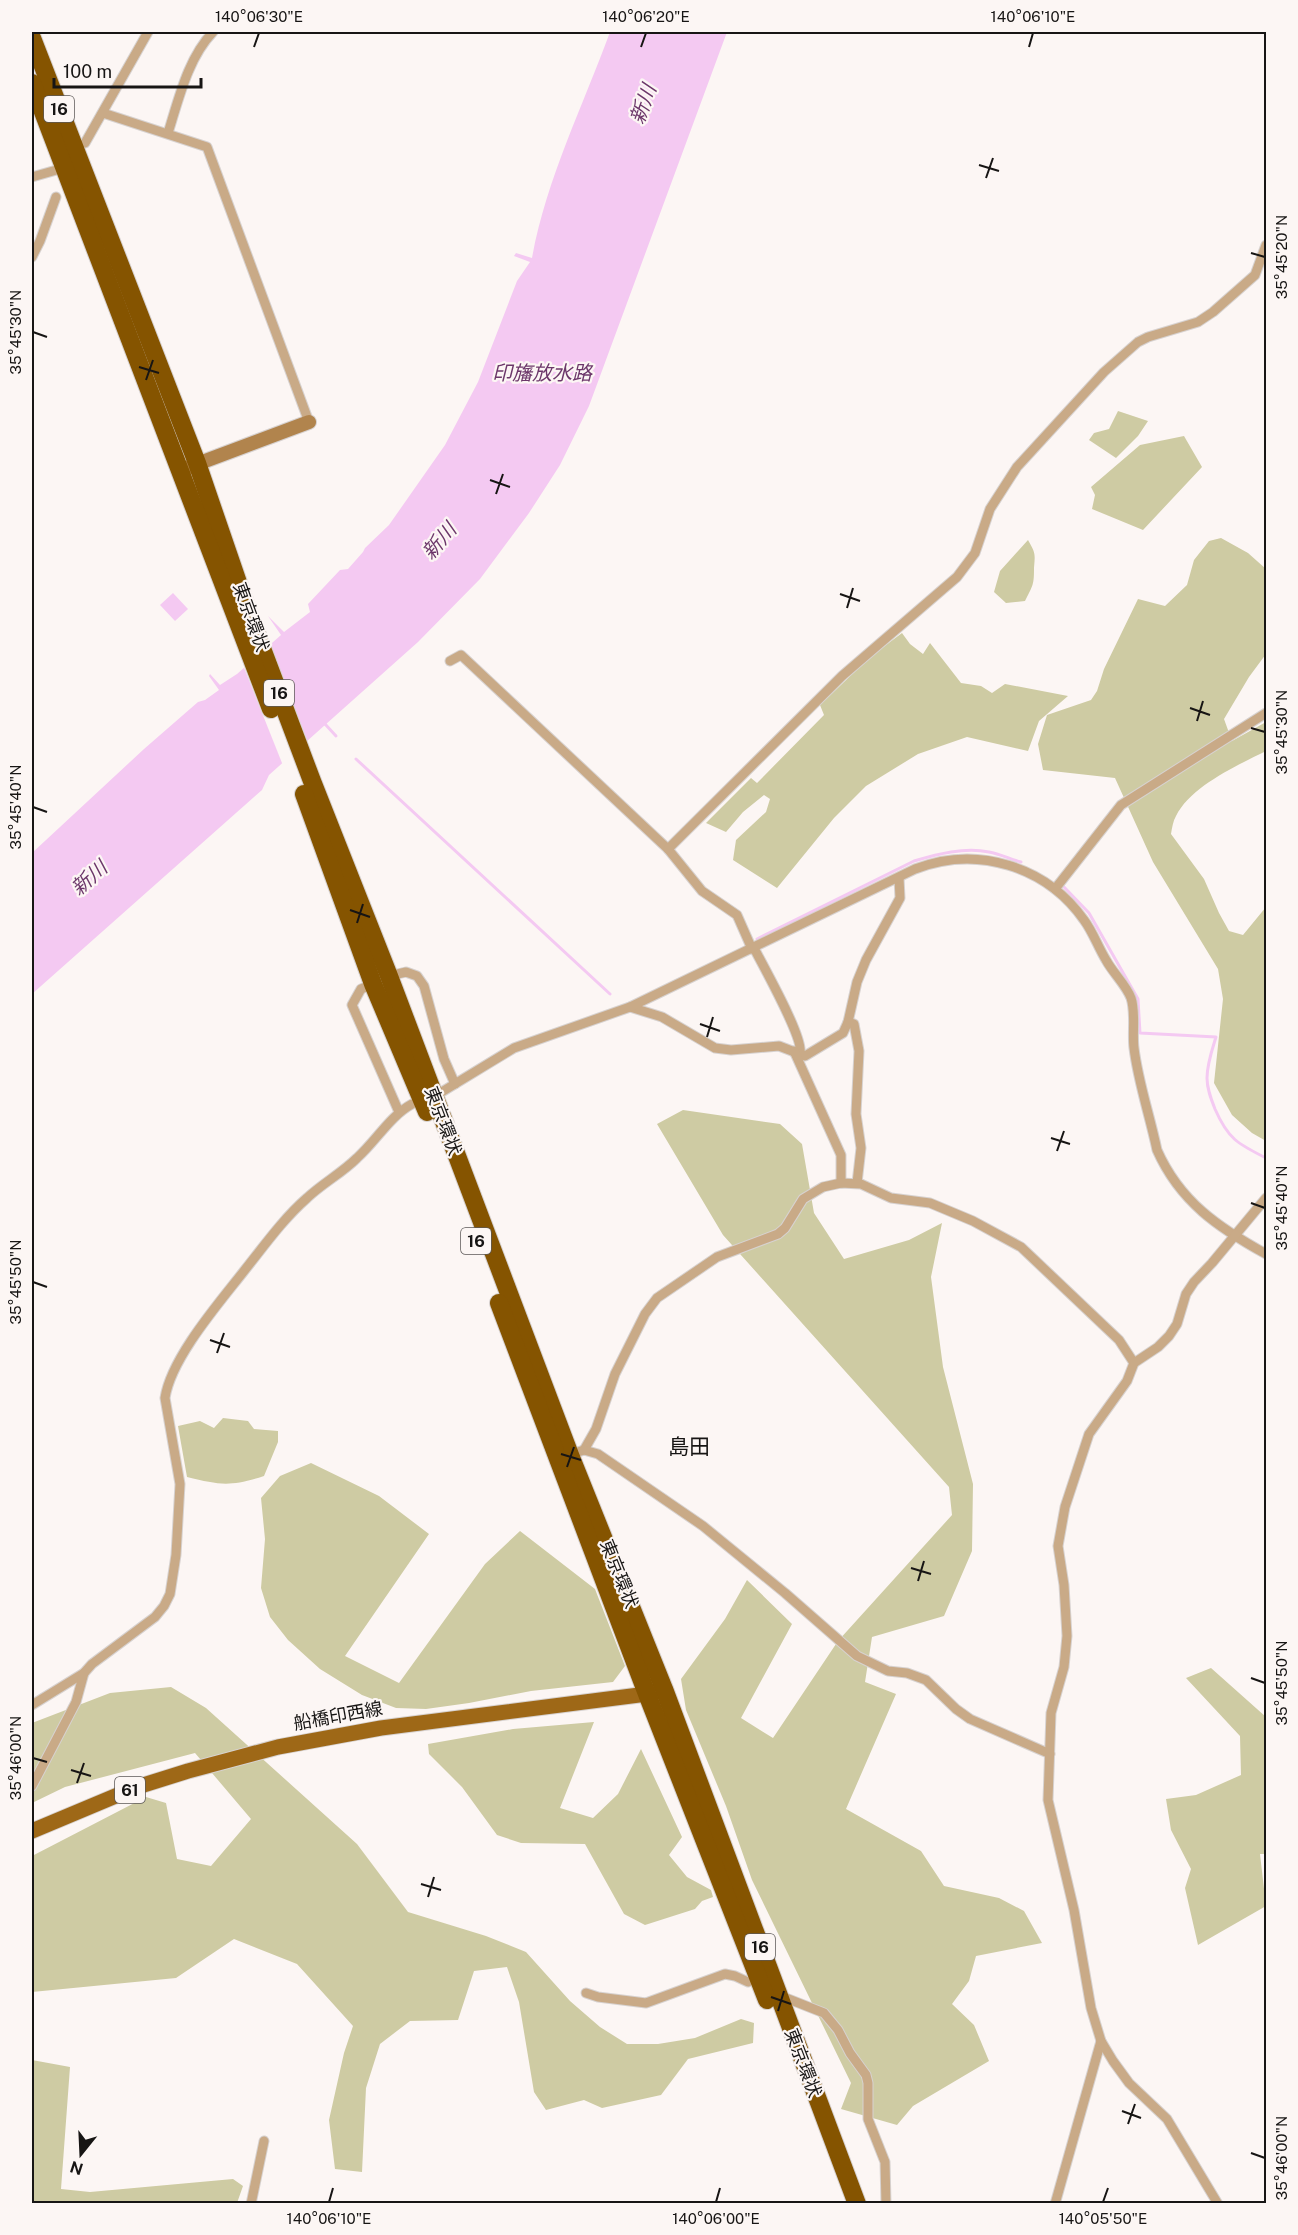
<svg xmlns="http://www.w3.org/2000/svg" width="1298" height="2235" font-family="'Public Sans','Noto Sans JP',sans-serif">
<rect width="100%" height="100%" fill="#fcf6f4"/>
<g fill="#cecba3">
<polygon points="1118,411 1148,421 1138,436 1116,458 1089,440 1094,433 1109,429"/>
<polygon points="1184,436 1202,467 1143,530 1092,509 1095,495 1091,487 1140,445"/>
<path d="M1221,538L1248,553L1266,569V654L1249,677L1224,719L1232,741L1266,722V751C1238,765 1191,786 1176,816C1173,821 1172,828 1171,834L1204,879L1219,913L1229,931L1243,935L1266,907V1141L1252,1133L1232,1115L1214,1083L1223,999L1218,969L1153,862L1115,778L1043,770L1038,744L1047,715L1091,700L1097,691L1104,669L1138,599L1165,606L1187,585L1194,560L1209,541Z"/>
<path d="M1028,540C1036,554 1035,554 1034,568C1034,585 1033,585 1025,601L1006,603L994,592L1000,571Z"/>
<polygon points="902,633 910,644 923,654 930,643 961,683 981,686 992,693 1005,684 1068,696 1039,721 1028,751 967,737 918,754 866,786 834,818 777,888 733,860 736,840 766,812 770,799 764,795 743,812 726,832 706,823 751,778 757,783 824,715 820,705 870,657"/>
<polygon points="683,1110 780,1124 802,1144 814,1213 844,1259 909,1240 942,1223 931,1277 943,1367 973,1484 972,1551 944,1616 872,1637 865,1682 896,1694 846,1809 921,1851 944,1886 999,1898 1024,1911 1042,1943 976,1956 969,1981 952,2004 974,2025 989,2061 913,2106 897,2125 841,2109 851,2083 752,1880 726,1806 686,1710 681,1679 725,1619 747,1580 792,1624 741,1718 773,1738 838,1641 952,1515 949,1487 723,1235 657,1124"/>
<path d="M223,1418L248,1421L254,1429L278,1431V1442L264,1476C230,1487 220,1485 187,1477L178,1426L200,1421L214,1428Z"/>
<polygon points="311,1463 379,1496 429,1534 345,1656 399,1683 485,1564 520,1531 595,1589 625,1666 613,1682 531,1691 469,1703 426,1709 396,1708 362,1695 320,1669 288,1640 270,1617 261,1588 265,1539 261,1498 280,1476"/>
<polygon points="1211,1668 1266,1717 1266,1854 1260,1854 1266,1906 1198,1945 1185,1888 1191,1869 1171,1830 1166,1799 1196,1795 1241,1775 1240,1736 1186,1678"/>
<polygon points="171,1687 206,1708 357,1844 408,1912 486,1936 526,1952 570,2001 600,2027 627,2044 658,2044 695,2038 741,2019 754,2023 753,2043 688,2059 661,2095 602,2108 584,2100 546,2110 534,2092 519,2002 507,1967 474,1971 458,2020 410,2021 380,2044 366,2088 362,2172 335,2169 329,2120 344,2053 353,2026 297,1964 234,1939 176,1978 32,1992 32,1856 146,1797 166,1803 177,1859 211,1866 251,1819 195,1753 65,1787 32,1803 32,1723 110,1693"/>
<polygon points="594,1722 560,1808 593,1818 618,1794 641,1749 682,1837 669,1855 687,1877 711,1890 713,1897 702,1901 695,1909 645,1925 624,1914 585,1844 521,1843 497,1835 462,1787 429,1754 428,1744 513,1729"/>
<polygon points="32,2060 70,2067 61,2189 90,2192 233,2179 243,2186 237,2203 32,2203"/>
</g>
<g fill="#f4c9f2">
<path d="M610,32H727L589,406L560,465L529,513L480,579L418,642L269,775L262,790L32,994V853L144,749L198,702L205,700L219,690L209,676L210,674L220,685L237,674L281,635L268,616L284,632L310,612L308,604L340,570L348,569L363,552L365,548L389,525L445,445L478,382L517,281L530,262L514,256L516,253L532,258C546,180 583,106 610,32Z"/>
<polygon points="173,593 188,609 175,621 160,605"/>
</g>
<polygon fill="#fcf6f4" points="269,642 309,745 284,768 243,665"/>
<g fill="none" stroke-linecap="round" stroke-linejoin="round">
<g stroke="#f4c9f2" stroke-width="3">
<polyline points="325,724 336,736"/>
<polyline points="356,759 610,994"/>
<path d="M1064,887L1089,913L1138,999L1140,1033L1216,1037C1212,1050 1207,1064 1207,1078C1207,1089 1211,1099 1215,1109C1228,1139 1238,1144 1266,1158"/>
<path d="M757,939L914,861C938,854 964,847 989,852C1000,854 1010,859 1021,862"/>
</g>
<g stroke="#d7d2d0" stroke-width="11">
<g id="street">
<polyline points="103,113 207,147 309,422"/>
<path d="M168,133C179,98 188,58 213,32"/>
<polyline points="85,143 148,32"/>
<polyline points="32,177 67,167"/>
<polyline points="32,257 40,241 56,197"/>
<polyline points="450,661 461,655 668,849 702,891 737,915 752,949"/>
<polyline points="668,849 842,676 957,577 975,553 990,509 1017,467 1104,372 1138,342 1148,337 1198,322 1213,312 1255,275 1266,245"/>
<polyline points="1055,889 1121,805 1266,713"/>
<path d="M754,948C763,966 804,1038 800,1053"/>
<polyline points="389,976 406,972 417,976 424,986 444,1059 455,1084"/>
<polyline points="373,984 361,989 352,1005 399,1112"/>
<polyline points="630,1007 662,1017 715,1048 731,1050 779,1046 805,1056 843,1033 848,1022 857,982 866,960 900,898 899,878"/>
<polyline points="848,1022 854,1024 859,1051 856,1114 861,1148 857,1183"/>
<polyline points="794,1051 841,1155 841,1183"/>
<path d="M440,1093L514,1048L630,1007L915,869C977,845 1046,866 1084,920C1093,932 1098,947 1106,960C1113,973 1126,985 1131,998C1136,1013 1132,1033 1134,1048C1138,1082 1150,1116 1157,1150C1180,1202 1219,1228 1266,1254"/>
<polyline points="584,1450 596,1429 615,1374 645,1314 657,1298 717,1257 778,1234 785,1228 803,1199 823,1187 841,1183 861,1184 891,1198 930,1203 973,1221 1021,1247 1119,1340 1134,1363"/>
<polyline points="578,1452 584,1450 598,1454 703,1526 785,1593 857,1656 888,1671 907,1673 926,1680 956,1709 970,1719 1050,1754"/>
<path d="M32,1705L84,1673L92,1664L155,1617L164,1606L170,1594L176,1555L180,1484L165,1398C171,1358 219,1303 244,1271C264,1246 283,1219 307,1198C323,1183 342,1173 357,1158C376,1141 390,1116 412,1104"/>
<polyline points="32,1786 76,1702 84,1673"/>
<polyline points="586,1993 598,1997 646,2003 725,1974 735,1976 748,1982"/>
<polyline points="786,1998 824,2013 838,2030 850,2053 866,2075 868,2083 868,2119 885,2162 886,2204"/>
<polyline points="251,2204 264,2141"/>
<polyline points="1055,2204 1101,2041"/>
<polyline points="1218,2204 1167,2119 1129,2083 1113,2061 1101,2041 1091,2008 1074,1910 1048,1800 1051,1713 1064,1667 1067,1636 1064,1585 1058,1546 1065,1507 1089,1434 1127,1381 1134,1363 1158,1347 1169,1336 1177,1324 1186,1294 1194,1282 1212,1263 1266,1198"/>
</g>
</g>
<g stroke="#d7d2d0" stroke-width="16">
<polyline id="secondary" points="189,467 309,422"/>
</g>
<g stroke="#d7d2d0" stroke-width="17">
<polyline id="primary" points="32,1831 137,1787 188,1771 278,1747 381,1728 647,1694 658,1691"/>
</g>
<g stroke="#d7d2d0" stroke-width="20">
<g id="highway">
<polyline points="32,38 197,463 246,606 312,781 389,976 570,1455 664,1689 857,2204"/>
<polyline points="32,83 271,709"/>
<polyline points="304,794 373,984 427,1112"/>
<polyline points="499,1303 647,1694 767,2000"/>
</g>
</g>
<use href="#street" stroke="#c9aa87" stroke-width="9"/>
<use href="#secondary" stroke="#b1844d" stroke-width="14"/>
<use href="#primary" stroke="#9e6817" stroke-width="15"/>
<use href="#highway" stroke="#855400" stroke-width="18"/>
</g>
<path fill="none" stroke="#171514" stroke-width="2" d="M254,47L259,33M641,47L646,33M1029,47L1033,33M979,165L999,171M986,178L993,158M1251,253L1265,257M33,332L47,337M139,367L159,373M146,380L153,360M490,480L510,487M496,494L503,474M840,594L860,601M847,608L853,588M1190,708L1210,715M1197,721L1203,701M1251,728L1265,732M33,807L47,812M350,910L370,917M357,923L363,904M700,1024L720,1031M707,1037L713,1017M1051,1138L1070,1144M1057,1151L1064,1131M1251,1203L1265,1208M33,1282L47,1287M210,1340L230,1347M217,1353L224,1333M561,1454L581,1460M567,1467L574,1447M911,1568L931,1574M918,1581L924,1561M1251,1678L1265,1683M33,1758L47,1762M71,1770L91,1776M77,1783L84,1763M421,1884L441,1890M428,1897L434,1877M771,1997L791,2004M778,2011L784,1991M1122,2111L1141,2118M1128,2124L1135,2104M1251,2153L1265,2158M329,2202L333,2188M716,2202L720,2188M1103,2202L1108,2188"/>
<g text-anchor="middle" stroke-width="4.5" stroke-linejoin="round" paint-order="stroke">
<g fill="#fcf6f4" stroke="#5c5857" stroke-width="1.5">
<rect x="44" y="96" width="30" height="26" rx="4.5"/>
<rect x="264" y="680" width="30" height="26" rx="4.5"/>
<rect x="461" y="1228" width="30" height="26" rx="4.5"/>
<rect x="115" y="1777" width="30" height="26" rx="4.5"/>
<rect x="745" y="1934" width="30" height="26" rx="4.5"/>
</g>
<g font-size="16" font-weight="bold" fill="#171514">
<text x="59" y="115">16</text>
<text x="279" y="699">16</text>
<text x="476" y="1247">16</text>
<text x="130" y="1796">61</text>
<text x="760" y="1953">16</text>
</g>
<g font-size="18" fill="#171514" stroke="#fcf6f4">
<text transform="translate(251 617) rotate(70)" y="6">東京環状</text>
<text transform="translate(443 1121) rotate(69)" y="6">東京環状</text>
<text transform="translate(619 1574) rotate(68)" y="6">東京環状</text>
<text transform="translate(338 1716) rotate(-10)" y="6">船橋印西線</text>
<text transform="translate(803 2063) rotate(69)" y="6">東京環状</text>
</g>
<g font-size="20" font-style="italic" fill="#6c376a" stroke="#fcf6f4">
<text transform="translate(643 104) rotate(-70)" y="7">新川</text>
<text x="542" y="380">印旛放水路</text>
<text transform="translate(439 541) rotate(-49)" y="7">新川</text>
<text transform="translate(89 878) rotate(-42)" y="7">新川</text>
</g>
<g font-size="21" fill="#171514" stroke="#fcf6f4">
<text x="689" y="1454">島田</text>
</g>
</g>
<rect width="1298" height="2235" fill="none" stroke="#fcf6f4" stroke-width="66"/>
<g transform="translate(81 2154) rotate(198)" stroke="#fcf6f4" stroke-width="4.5" paint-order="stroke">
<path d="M0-4.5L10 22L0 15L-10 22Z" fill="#171514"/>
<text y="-9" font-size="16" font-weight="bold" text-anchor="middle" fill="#171514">N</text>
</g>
<path d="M54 78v9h147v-9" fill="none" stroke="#171514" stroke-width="3"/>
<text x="63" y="78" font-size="18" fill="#171514" stroke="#fcf6f4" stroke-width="4.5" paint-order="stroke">100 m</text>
<rect x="33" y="33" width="1232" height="2169" fill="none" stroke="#171514" stroke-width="2"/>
<g font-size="15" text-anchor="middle" fill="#171514">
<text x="259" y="22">140°06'30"E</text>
<text x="646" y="22">140°06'20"E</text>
<text x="1033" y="22">140°06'10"E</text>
<text transform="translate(1282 257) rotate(-90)" y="5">35°45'20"N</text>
<text transform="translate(16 332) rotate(-90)" y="5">35°45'30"N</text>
<text transform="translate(1282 732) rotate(-90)" y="5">35°45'30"N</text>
<text transform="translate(16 807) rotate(-90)" y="5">35°45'40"N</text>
<text transform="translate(1282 1208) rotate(-90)" y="5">35°45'40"N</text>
<text transform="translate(16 1282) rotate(-90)" y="5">35°45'50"N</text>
<text transform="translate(1282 1683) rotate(-90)" y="5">35°45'50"N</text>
<text transform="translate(16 1758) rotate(-90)" y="5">35°46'00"N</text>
<text transform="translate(1282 2158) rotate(-90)" y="5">35°46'00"N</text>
<text x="329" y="2224">140°06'10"E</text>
<text x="716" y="2224">140°06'00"E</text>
<text x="1103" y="2224">140°05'50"E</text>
</g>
</svg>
